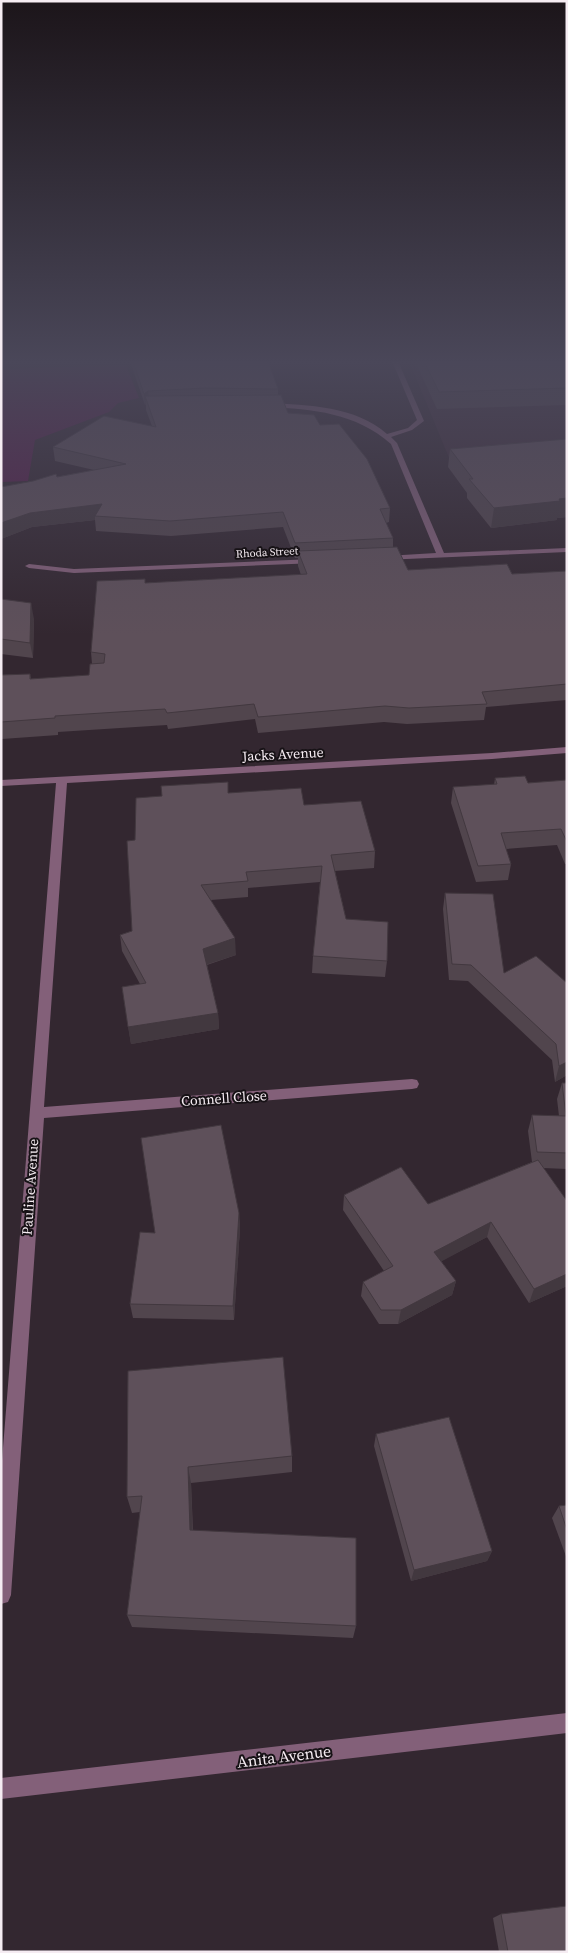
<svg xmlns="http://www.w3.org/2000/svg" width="568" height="1953" font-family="'Source Serif 4',serif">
<rect width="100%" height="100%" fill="#332730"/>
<polygon fill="#3f2d3a" points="409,361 567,361 567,460 452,465"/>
<polygon fill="#551c49" points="126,365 139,398 118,403 109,412 35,440 28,481 1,482 1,369"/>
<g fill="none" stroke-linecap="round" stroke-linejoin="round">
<g fill="#836079" fill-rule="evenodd">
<path d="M392,361H398L424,421L412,430L391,437L397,443L444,553L567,548V552L383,560V556H386L436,553L391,444C356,413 313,409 268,407L265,405L268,403C308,405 356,406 387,434L408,428L417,420Z"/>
<polygon points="314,559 318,561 317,563 74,573 29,568 25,566 29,564 74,569"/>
<polygon points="567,747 567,753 492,759 67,783 44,1107 412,1079 417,1080 419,1084 417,1088 412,1089 44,1118 11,1595 8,1602 1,1604 1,1473 56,783 1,786 1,780 492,753"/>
<polygon points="567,1713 567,1733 1,1799 1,1778"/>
</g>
</g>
<g fill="#51454d">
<polygon points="57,361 77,361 57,362"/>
<polygon points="130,361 268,361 278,389 278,395 288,413 320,425 390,508 389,522 386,523 393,538 393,547 408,570 512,574 567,571 567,700 486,707 484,720 407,724 384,722 258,733 255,719 168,729 167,725 58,732 58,735 2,739 1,675 30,674 31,679 89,675 92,664 91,652 146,583 301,575 298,566 298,558 295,558 283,527 171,536 96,531 95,520 32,527 1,539 1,487 94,470 55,461 53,447 152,426 146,410 146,405 145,405"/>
<polygon points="415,361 567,361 567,405 437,409"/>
<polygon points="567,439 567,517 557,518 557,520 491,528 467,498 467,493 448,467 450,449"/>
<polygon points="1,599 34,619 33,658 1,654"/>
<polygon points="495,778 528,783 567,780 567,864 565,864 557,845 506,849 511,864 508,880 476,882 451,803 453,787 494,785"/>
<polygon points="228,793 304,805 375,851 374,868 335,871 346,919 387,961 385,977 312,973 313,956 320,882 248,888 248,897 211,900 236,955 207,965 218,1013 219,1029 131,1044 122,987 140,984 122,951 120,935 132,931 135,840"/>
<polygon points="445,893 504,973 567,983 567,1075 555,1082 552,1060 468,981 449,980 443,909"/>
<polygon points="562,1083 567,1083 567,1169 543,1168 567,1201 567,1286 529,1303 487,1237 441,1261 456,1281 452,1295 398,1324 379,1324 361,1296 363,1282 384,1271 343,1210 344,1195 428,1204 532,1162 528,1131 532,1115 559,1116 557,1099"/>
<polygon points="239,1213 240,1228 234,1320 133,1318 130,1304 155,1233"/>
<polygon points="128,1371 292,1456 292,1472 191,1483 193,1530 356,1626 353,1638 132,1627 127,1615 140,1512 132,1513 127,1497"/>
<polygon points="376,1434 492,1551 487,1561 411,1581 374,1446"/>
<polygon points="567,1505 567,1559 552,1518 559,1506"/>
<polygon points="501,1914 567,1952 499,1952 493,1918"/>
</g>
<g fill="#42383f">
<polygon points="148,391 149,403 145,396 146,405 145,405 144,394"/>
<polygon points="567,498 567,517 557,518 557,520 491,528 494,508"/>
<polygon points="102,504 95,516 95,520 32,527 1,539 1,523 30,513"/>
<polygon points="31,603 34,619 33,658 30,643"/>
<polygon points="235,938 236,955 205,965 203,949"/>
<polygon points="218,1013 219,1029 131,1044 128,1027"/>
<polygon points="567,1062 567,1075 555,1082 559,1066"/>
<polygon points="239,1213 240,1228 234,1320 233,1306"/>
<polygon points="491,1222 487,1237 431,1267 434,1252"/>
<polygon points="567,1274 567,1286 529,1303 534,1289"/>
<polygon points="456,1281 452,1295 398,1324 401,1310"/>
<polygon points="188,1467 191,1483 193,1544 190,1530"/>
<polygon points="492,1551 487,1561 411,1581 414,1570"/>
</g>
<g fill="#5e505a" stroke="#42383f">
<polygon points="133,361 268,361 278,389 205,388 148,391 144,394"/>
<polygon points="424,361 567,361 567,388 439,392"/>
<polygon points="281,395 288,413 314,415 320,425 339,424 367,459 390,508 380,509 393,538 295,543 283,512 170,521 95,516 102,504 30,513 1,523 1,487 33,481 56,474 57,477 126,464 53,447 104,416 156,427 145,396"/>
<polygon points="567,439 567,498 559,499 560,501 494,508 469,479 473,479 450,449"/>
<polygon points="397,547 408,570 507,564 512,574 567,571 567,684 482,692 487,704 409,708 385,706 258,717 254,704 167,713 165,709 55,716 55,718 1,722 1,675 30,674 30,679 89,675 90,664 104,663 105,654 91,652 97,581 145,579 145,583 307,574 298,551"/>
<polygon points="1,599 31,603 30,643 1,639"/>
<polygon points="525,776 528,783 567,780 567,842 561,829 501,833 511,864 478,866 453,787 497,784 495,778"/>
<polygon points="228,782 228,793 301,788 304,805 361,801 375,851 331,855 346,919 388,922 387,961 313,956 322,866 246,872 248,881 201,885 235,938 203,949 218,1013 128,1027 122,987 146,983 120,935 132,931 127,841 135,840 136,798 162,796 161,786"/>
<polygon points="445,893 493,894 504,973 536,956 567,983 567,1062 559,1066 556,1044 471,965 452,964"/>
<polygon points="562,1083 567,1083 567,1153 537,1152 532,1115 566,1116"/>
<polygon points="221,1125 239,1213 233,1306 130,1304 140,1232 155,1233 141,1138"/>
<polygon points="538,1160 567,1201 567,1274 534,1289 491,1222 434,1252 456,1281 401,1310 381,1310 363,1282 393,1266 344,1195 401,1167 428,1204"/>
<polygon points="283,1357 292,1456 188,1467 190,1530 356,1538 356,1626 127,1615 142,1496 127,1497 128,1371"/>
<polygon points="449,1417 492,1551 414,1570 376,1434"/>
<polygon points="567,1505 567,1530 559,1506"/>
<polygon points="567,1906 567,1952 508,1952 501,1914"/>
</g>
<linearGradient id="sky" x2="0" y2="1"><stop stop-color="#1c151a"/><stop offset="0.57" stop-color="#4a4759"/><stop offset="1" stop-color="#4a4759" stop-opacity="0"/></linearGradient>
<rect width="568" height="635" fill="url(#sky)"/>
<g text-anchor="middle" stroke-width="4" stroke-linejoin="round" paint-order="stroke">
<g font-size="11" fill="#f5ecf2" stroke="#171216">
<text transform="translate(267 552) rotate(-3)" y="4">Rhoda Street</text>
</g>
<g font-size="14" fill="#f5ecf2" stroke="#171216">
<text transform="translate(283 754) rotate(-3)" y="5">Jacks Avenue</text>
<text transform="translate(224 1098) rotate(-4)" y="5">Connell Close</text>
<text transform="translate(30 1187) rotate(-86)" y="5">Pauline Avenue</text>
</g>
<g font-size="16" fill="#f5ecf2" stroke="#171216">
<text transform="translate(284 1756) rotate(-7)" y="6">Anita Avenue</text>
</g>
</g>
<rect width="568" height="1953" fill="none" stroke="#f5ecf2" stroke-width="5"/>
</svg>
